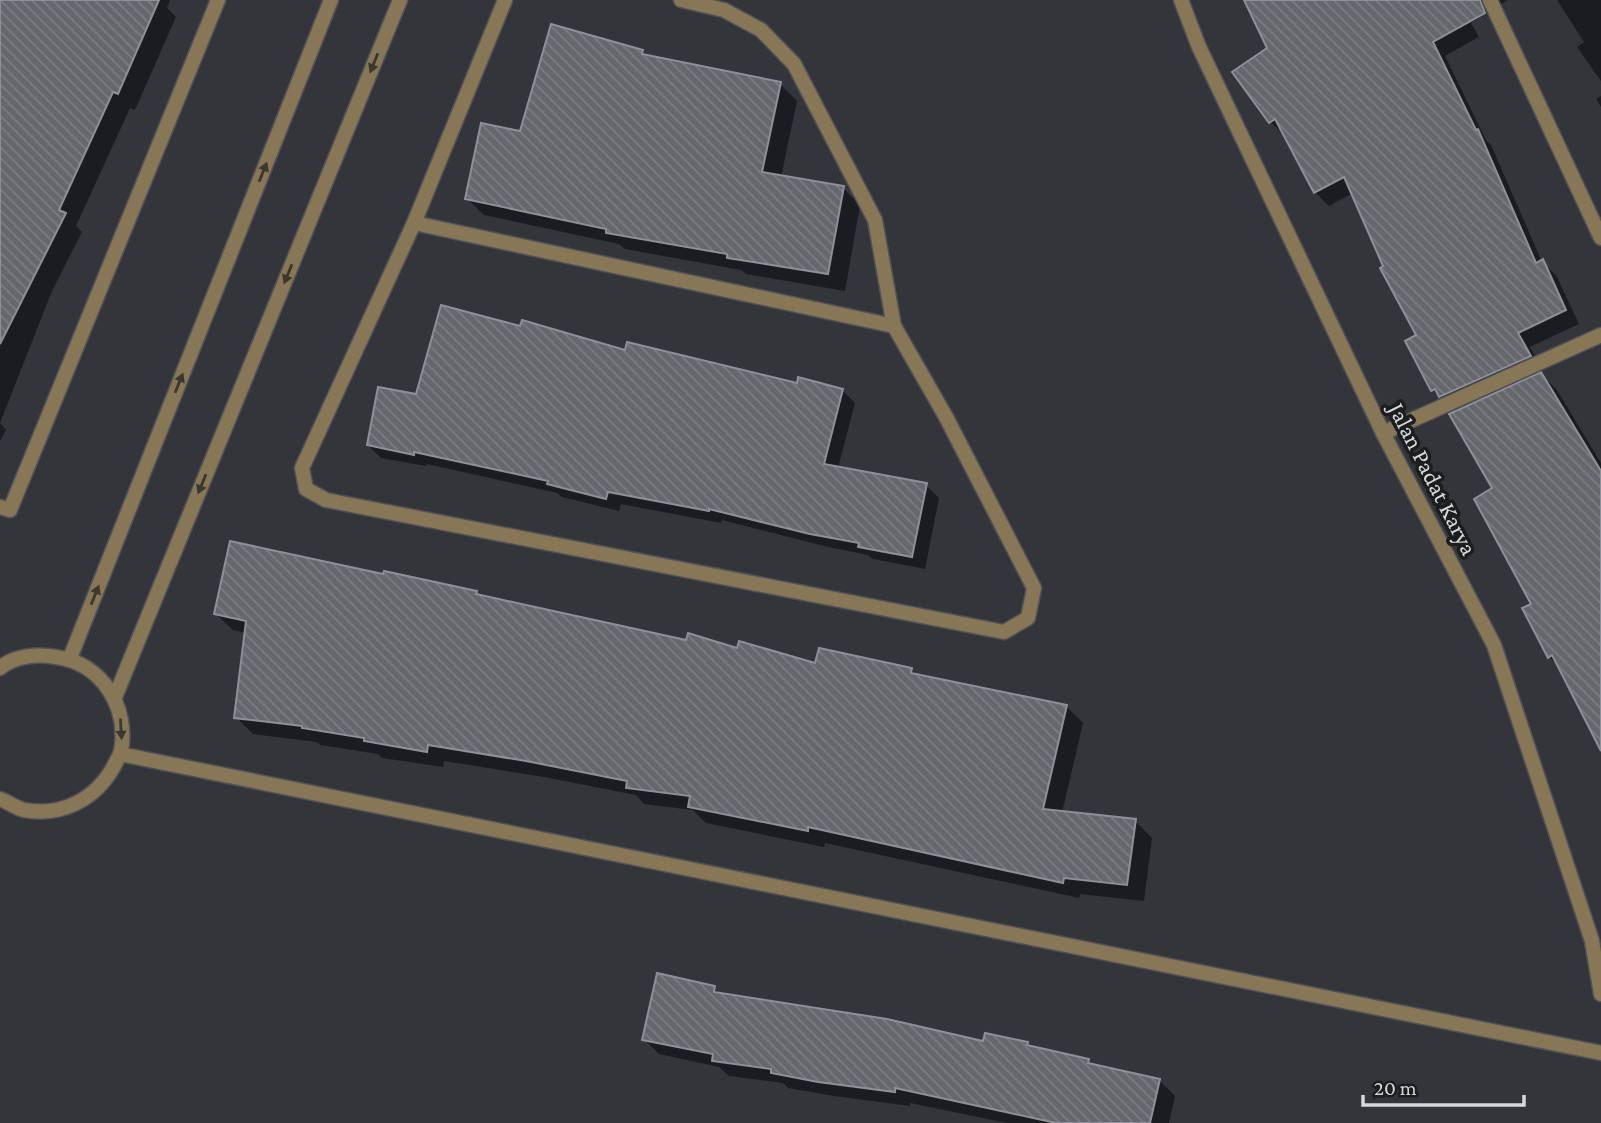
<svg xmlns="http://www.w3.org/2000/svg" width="1601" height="1123" font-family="'Crimson Pro',serif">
<defs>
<pattern id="building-back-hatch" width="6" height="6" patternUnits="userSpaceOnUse" patternTransform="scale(1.75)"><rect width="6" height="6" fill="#65676d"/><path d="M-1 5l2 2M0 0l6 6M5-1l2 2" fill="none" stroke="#7a7c81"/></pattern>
</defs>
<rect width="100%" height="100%" fill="#33353a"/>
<g fill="#0007">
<polygon points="0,0 170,0 167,8 176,17 135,110 130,108 76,226 82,232 52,291 0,423"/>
<polygon points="1246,0 1508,0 1471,23 1479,37 1445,56 1486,140 1491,145 1542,262 1556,275 1579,324 1530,347 1544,370 1539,372 1557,390 1601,463 1601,732 1561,668 1549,657 1495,489 1457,412 1432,390 1418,336 1353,193 1329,206 1315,192 1285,135 1270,122 1234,72 1269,48"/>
<polygon points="1557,0 1601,0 1601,81 1577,47 1584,42"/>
<polygon points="642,52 648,57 780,84 797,101 781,177 843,188 860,205 845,291 746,274 741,270 625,249 619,244 484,215 466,198 521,133"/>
<polygon points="1601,96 1601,107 1596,99"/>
<polygon points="627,352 798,385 842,390 855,403 838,468 926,485 939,498 925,569 873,559 868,555 824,546 722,520 721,523 621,504 619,511 562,497 557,493 427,464 426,466 381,458 368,445 417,396"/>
<polygon points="0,423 6,430 0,441"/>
<polygon points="384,576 476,593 480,596 687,642 817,665 911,669 919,677 1067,707 1083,723 1062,813 1135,821 1152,838 1144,901 1080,894 1079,898 825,843 824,847 706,823 693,810 644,804 636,795 544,777 444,761 443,767 382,758 378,754 320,745 317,742 253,734 236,717 246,633 233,630 216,614"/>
<polygon points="714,988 721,995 985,1043 1027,1043 1032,1048 1088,1060 1095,1067 1159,1080 1175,1096 1169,1123 1007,1123 910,1103 910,1106 834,1096 788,1088 783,1083 729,1076 719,1067 659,1054 644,1039"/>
</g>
<g fill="url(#building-back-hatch)" stroke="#8d9096" stroke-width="2">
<polygon points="0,0 159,0 118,94 113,92 59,210 66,213 0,344"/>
<polygon points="1244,0 1480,0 1485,13 1433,42 1476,130 1478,129 1536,263 1543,259 1566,310 1518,333 1531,356 1439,397 1435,389 1431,391 1405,341 1416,335 1380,268 1383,266 1344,177 1314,193 1275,119 1269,123 1232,72 1267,48"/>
<polygon points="551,24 643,50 642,54 781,82 762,172 844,186 828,274 727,258 727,254 606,233 606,229 465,199 481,123 520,131"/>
<polygon points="441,305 520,326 522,320 625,350 627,342 797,383 798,377 843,389 824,464 927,483 912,557 858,547 859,543 810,534 709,509 709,511 608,492 606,499 547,484 548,481 414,452 414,455 367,445 378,387 416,394"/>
<polygon points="1541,372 1601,471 1601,751 1552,655 1548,658 1522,608 1531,604 1474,499 1492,488 1449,414"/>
<polygon points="230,541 383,574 384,571 477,591 476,594 686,640 688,633 737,648 739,641 815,663 819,648 912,668 911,673 1067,705 1043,809 1136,819 1127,885 1064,878 1063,883 808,827 808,831 688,807 690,796 626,788 627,781 526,761 428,745 427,752 364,741 364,738 302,728 302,726 234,718 246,621 214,614"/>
<polygon points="657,973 715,986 714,992 887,1019 983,1041 985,1033 1028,1042 1027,1045 1089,1059 1088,1063 1160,1079 1150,1123 1056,1123 895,1088 895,1092 818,1082 771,1073 771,1069 712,1061 713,1054 642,1040"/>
</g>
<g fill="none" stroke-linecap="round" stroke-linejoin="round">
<g stroke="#505257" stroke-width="17">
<g id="minor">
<polyline points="681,0 724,10 761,30 794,64 875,220 894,326"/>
<polyline points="1181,0 1199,47 1383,433 1494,645 1592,941 1601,994"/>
<polyline points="1490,0 1601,238"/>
<polyline points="414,223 894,326 946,417 1034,588 1028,618 1004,632 326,500 306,489 302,468 414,223 505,0"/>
<polyline points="1383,433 1601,335"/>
<polyline points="0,507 10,510 218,0"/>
<polyline points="70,658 331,0"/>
<path d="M0,668C15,655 38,654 56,657C102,663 129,707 121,751C120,756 116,761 114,766C96,799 62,817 24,810C16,808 8,802 0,799"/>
<polyline points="115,697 400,0"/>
<polyline points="120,754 1601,1053"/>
</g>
</g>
<use href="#minor" stroke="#877756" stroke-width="14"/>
</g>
<defs><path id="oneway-solid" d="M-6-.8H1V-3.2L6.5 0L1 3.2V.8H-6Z" transform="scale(1.75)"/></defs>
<g fill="#3c3830">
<use href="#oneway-solid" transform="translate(374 63) rotate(112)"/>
<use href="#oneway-solid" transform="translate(263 172) rotate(-68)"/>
<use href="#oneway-solid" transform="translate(288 274) rotate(112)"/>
<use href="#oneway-solid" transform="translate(179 383) rotate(-68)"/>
<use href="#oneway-solid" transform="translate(202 484) rotate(112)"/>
<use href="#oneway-solid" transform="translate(95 595) rotate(-68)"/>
<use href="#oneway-solid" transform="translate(121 729) rotate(87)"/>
</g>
<g text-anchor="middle" stroke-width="7" stroke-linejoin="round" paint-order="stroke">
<g font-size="24" fill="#d6d8db" stroke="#1c1d1f">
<text transform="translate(1433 479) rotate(63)" y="8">Jalan Padat Karya</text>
</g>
</g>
<path d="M1363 1095v10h161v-10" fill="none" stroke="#d6d8db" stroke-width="3.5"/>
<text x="1374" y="1095" font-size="21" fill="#d6d8db" stroke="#1c1d1f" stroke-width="5" paint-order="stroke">20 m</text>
</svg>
